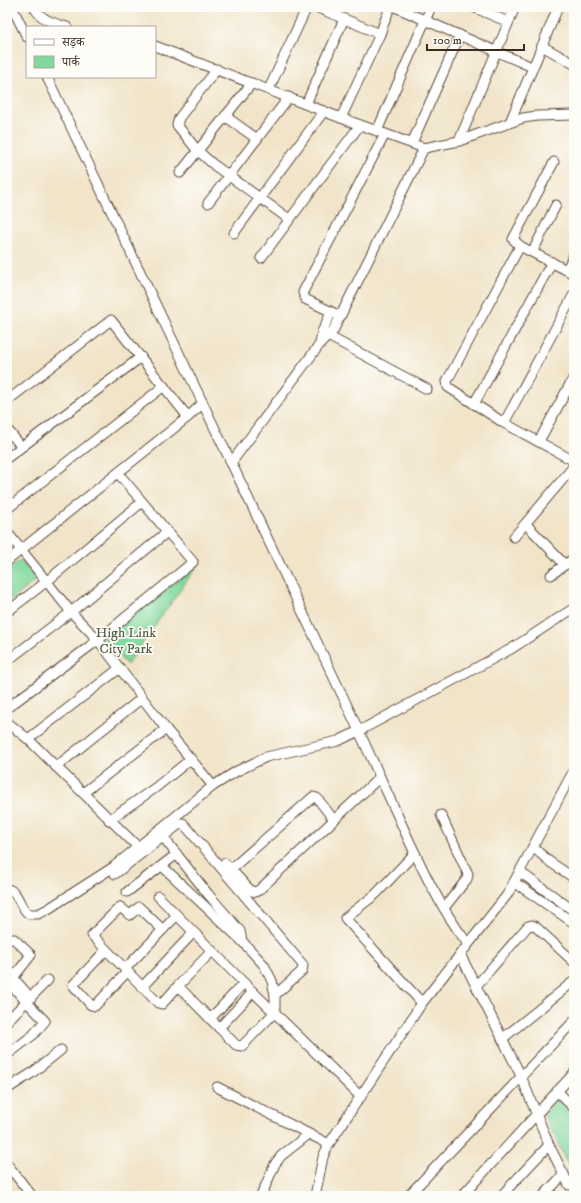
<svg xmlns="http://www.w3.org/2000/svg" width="581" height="1203" font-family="'IM FELL DW Pica','Noto Serif Devanagari',serif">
<rect width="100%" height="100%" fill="#fdfcf7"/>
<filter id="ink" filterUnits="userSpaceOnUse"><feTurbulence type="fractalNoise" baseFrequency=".025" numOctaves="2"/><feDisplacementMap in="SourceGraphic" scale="8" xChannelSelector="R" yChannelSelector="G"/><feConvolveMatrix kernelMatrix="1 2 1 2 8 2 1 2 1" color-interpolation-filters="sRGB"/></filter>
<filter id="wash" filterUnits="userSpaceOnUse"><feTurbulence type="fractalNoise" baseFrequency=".012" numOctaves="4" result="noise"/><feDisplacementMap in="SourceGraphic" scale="16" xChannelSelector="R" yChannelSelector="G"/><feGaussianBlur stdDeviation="0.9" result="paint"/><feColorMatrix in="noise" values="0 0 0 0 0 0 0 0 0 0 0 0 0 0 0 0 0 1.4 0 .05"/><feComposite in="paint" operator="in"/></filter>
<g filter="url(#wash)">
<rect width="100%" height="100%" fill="#f1e4c9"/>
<g fill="#80d89d" stroke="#5e815e">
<polygon points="20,560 37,579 7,604 7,570"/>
<polygon points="198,565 127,665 103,638"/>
<polygon points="560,1096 574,1109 574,1177 544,1115"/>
</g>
</g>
<g filter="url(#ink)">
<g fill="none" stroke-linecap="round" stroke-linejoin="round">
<g stroke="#564638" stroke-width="11">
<g id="minor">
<polyline points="12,7 27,37"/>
<path d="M34,7C41,20 53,23 67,27"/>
<polyline points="316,7 380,34"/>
<polyline points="395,7 532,67"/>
<polyline points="473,7 508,22"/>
<polyline points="155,46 341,118 424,148 459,141 523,118 537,116 574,115"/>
<polyline points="542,46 558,7"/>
<polyline points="217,69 179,118 177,125 197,150 214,165 289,219"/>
<path d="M47,77C144,277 238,480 335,680C356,724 376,768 396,812C417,858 437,904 468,944"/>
<polyline points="269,89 307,7"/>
<polyline points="306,104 344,19"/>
<polyline points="225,116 257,139"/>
<polyline points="341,118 380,34 390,7"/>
<polyline points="510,122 542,46 574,64"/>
<polyline points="377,131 431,7"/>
<polyline points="459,141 515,7"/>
<polyline points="412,143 460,35"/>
<polyline points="554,162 513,239 520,246 574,274"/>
<polyline points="180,173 252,83"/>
<polyline points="208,203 289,97"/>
<polyline points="234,233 324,111"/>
<polyline points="520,246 447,381 448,387 504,423 574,461"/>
<polyline points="533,251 556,205"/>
<polyline points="261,258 360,125"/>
<polyline points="567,269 574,255"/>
<polyline points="340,316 305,299 303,292 385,134"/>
<polyline points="328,336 427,389"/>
<polyline points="320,344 322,332 331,313"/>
<polyline points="7,401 111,320 188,417"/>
<polyline points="474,404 552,262"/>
<polyline points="504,423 574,294"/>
<polyline points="7,429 21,446"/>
<polyline points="539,441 574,377"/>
<polyline points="7,458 141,357"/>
<polyline points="231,463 320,344 333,331 424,148"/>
<polyline points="7,509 164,386"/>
<polyline points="526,524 565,565"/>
<polyline points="7,532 71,612 98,640 166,729 213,786"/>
<polyline points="514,537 574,466"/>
<polyline points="7,561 188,417 203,403"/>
<polyline points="551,575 574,558"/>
<polyline points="7,612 46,582 142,502"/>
<polyline points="7,661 71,612 167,532"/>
<polyline points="7,708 98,640 193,562 118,473"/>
<polyline points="7,722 28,739 138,847"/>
<polyline points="28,739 120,668"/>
<polyline points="56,767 142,698"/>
<polyline points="83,793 166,729"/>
<polyline points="441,815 468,874 467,879 444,908"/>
<polyline points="109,820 155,788 191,759"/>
<polyline points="160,833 208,894 240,931 242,941"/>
<polyline points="533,847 550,862 574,878"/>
<polyline points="415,853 376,894 345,918 422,1003"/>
<polyline points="225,863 251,891 255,892 259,890 380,777"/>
<polyline points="162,866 242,941 264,965 272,981 275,995 275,1012 242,1046 236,1045 178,986 162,1004 158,1003 92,935 120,907 130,915 139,907 163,930"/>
<polyline points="231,869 313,797 317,798 334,820"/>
<polyline points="520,872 574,911"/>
<polyline points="115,874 181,823 183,823 303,965 302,971 275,995"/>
<polyline points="514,882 574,923"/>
<path d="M7,889C19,891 19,908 29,914H38L48,909L112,868L213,786L237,771L266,757L338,741L359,731L511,649L574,608"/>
<polyline points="127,892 177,854"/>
<polyline points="158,896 244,983 361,1097"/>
<polyline points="7,939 14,939 31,955 13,978"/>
<polyline points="106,950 73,985 91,1005 95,1006 127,972"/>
<polyline points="460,954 521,1076 549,1145 569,1185 574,1180"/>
<polyline points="125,969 176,916"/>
<polyline points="7,971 31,998"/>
<polyline points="7,981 45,1021 33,1035 7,1055"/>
<polyline points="178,986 212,951"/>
<polyline points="476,986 528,926 532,925 536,927 574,962"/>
<polyline points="142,987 193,933"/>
<polyline points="210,1019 244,983"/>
<polyline points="7,1021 48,980"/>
<polyline points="219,1028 253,992"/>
<polyline points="502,1039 574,981"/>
<polyline points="217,1087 309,1134"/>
<polyline points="7,1089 32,1073 61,1050"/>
<polyline points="557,1091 574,1108"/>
<polyline points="7,1164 32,1196"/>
<polyline points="261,1196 275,1164 281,1156 309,1134 329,1144"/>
<polyline points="315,1196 323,1157 329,1144 422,1003 507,895 574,770"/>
<polyline points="408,1196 574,1021"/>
<polyline points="462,1196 574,1073"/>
<polyline points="501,1196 549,1145"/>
<polyline points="543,1196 564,1174"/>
</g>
</g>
<use href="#minor" stroke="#fff" stroke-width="9"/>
</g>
</g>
<g text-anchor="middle" stroke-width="3.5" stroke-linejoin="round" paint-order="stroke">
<g font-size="14" fill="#505e44" stroke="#fdfcf7">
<text x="126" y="637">High Link<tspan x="126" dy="16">City Park</tspan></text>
</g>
</g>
<rect width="581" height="1203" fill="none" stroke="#fdfcf7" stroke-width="24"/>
<rect x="26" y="26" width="130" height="52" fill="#fdfcf7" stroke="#afa8a0"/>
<rect x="34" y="39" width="20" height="6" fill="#ffffff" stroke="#afa8a0"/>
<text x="62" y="46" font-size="12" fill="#3b2a1e">सड़क</text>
<rect x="34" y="56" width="20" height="12" fill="#80d89d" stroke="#afa8a0"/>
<text x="62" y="66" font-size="12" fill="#3b2a1e">पार्क</text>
<path d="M427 44v6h97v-6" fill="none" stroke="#3b2a1e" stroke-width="2"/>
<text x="433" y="44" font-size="12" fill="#3b2a1e" stroke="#fdfcf7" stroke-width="3" paint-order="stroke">100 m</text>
</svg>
